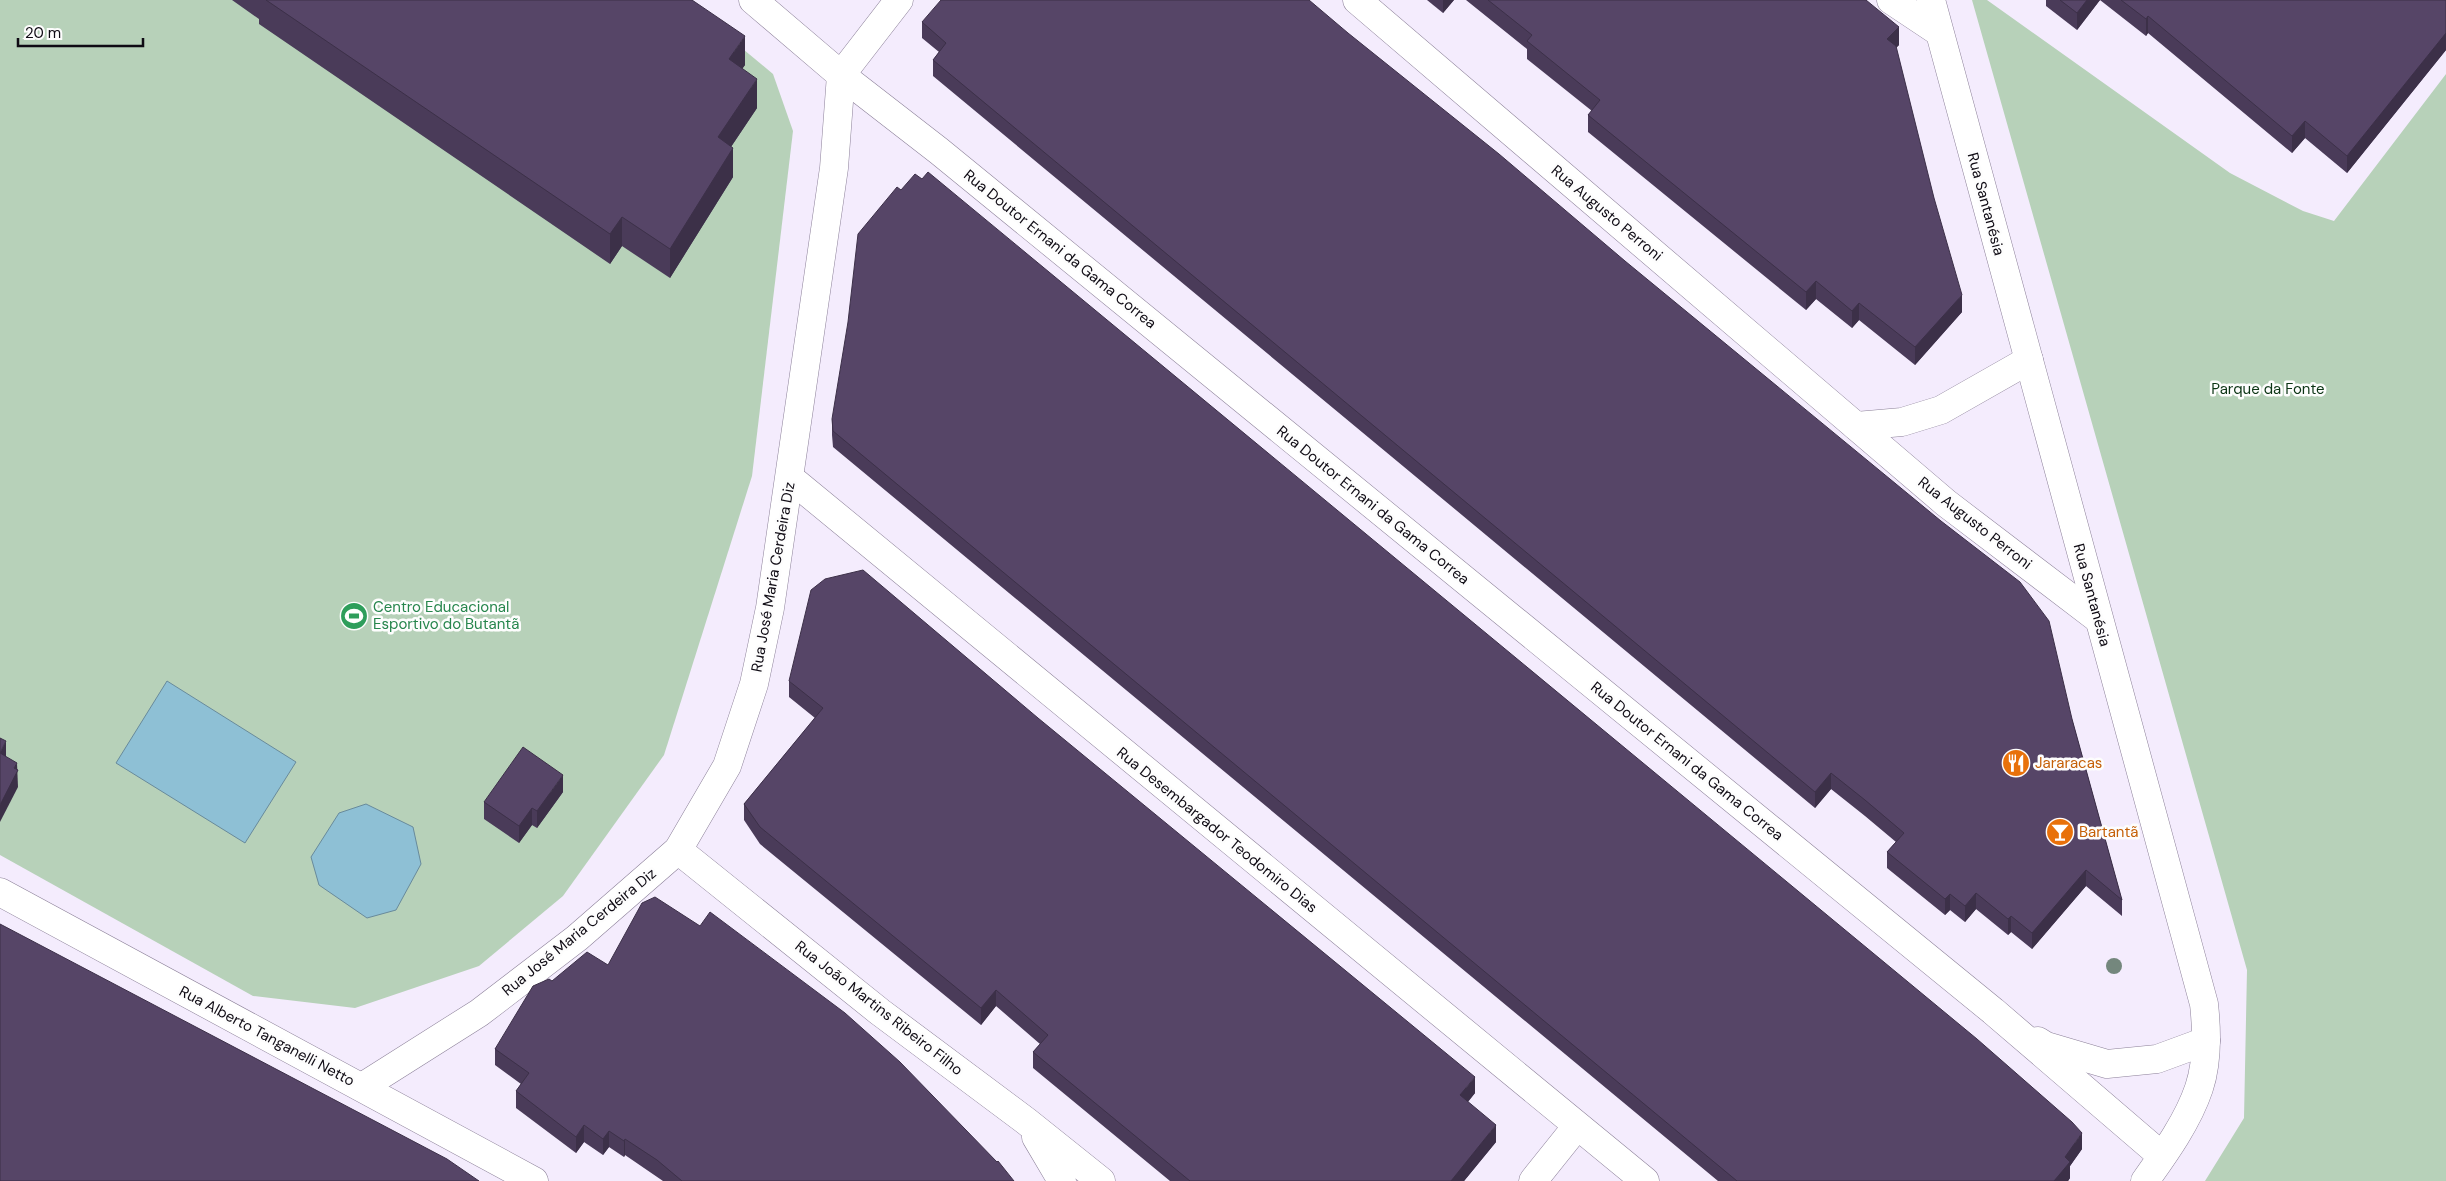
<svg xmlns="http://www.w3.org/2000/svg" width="2446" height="1181" font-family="'DM Sans',sans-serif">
<rect width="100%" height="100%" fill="#f4ecfd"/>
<g fill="#b7d1b9">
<polygon points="0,0 684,0 773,74 793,131 752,476 664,755 563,896 479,966 355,1008 253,996 0,855"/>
<polygon points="1972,0 1987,0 2230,173 2303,211 2334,221 2446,74 2446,1181 2205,1181 2244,1118 2247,970"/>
</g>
<g fill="#8ec0d5" stroke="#688a9b">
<polygon points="167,681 296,762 245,843 116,763"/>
<polygon points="366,804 413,827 421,864 396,910 367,918 319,885 311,857 339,813"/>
</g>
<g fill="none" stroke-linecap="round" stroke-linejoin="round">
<g stroke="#8c8099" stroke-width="29">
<g id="minor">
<polyline points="753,0 841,75 939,151 1993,1011 2162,1156"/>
<polyline points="1357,0 1946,503 2097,618"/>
<polyline points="1891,0 1939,32"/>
<polyline points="1856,426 1902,422 1941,410 2029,360"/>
<polyline points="790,478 1645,1181"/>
<polyline points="678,850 880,1012 1026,1121 1101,1181"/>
<polyline points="0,892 534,1181"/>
<polyline points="2038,1041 2046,1046 2107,1064 2157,1059 2206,1041"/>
<polyline points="362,1087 479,1013 577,938 678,850 727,766 754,684 770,608 834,168 841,75 899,0"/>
<polyline points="1036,1137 1062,1181"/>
<polyline points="1533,1181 1577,1126"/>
</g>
</g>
<g stroke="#8c8099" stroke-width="29">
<path id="tertiary" d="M1931,0L2204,1004C2207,1031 2208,1061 2199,1088C2188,1121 2165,1153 2145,1181"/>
</g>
<use href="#minor" stroke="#fff" stroke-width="28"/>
<use href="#tertiary" stroke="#fff" stroke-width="28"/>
</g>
<circle fill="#74877d" cx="2114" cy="966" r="8"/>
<g fill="#4a3b59">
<polygon points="232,0 692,0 745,65 742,68 757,108 731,147 733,177 670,278 622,246 610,264 259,24 259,19"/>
<polygon points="1427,0 1454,0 1443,13"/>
<polygon points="1466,0 1866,0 1899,45 1896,48 1962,312 1915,365 1859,320 1852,328 1816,299 1806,310 1588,132 1588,115 1592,111 1527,59 1527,49"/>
<polygon points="2046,0 2100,0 2077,30 2046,6"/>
<polygon points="2100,0 2446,0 2446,50 2347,173 2305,138 2292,153 2148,33 2146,36"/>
<polygon points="922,22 2072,719 2122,900 2122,916 2086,886 2032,949 2011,932 2008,935 1976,909 1965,922 1950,910 1945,915 1887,868 1887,852 1896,842 1865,816 1831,789 1815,808 933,76 933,60 939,52 922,38"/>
<polygon points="832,419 2082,1149 2070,1166 2070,1178 2068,1181 1718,1181 833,447 832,435"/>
<polygon points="789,681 1475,1093 1468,1102 1496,1142 1464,1181 1170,1181 1033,1068 1033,1052 1040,1044 996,1006 981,1025 760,844 744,820 744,804 815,718 789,697"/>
<polygon points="563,792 537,828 532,825 519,843 484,819 484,802"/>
<polygon points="608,965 1014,1181 663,1181 625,1155 624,1157 609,1147 603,1155 584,1142 576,1153 516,1108 516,1091 521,1084 495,1065 495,1049 552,981"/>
</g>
<g fill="#3c3048">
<polygon points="1443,0 1454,0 1443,13"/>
<polygon points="2087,0 2100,0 2077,30 2077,13"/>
<polygon points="2148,16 2148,33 2146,36 2146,19"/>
<polygon points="1899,27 1899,45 1887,56 1887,39"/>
<polygon points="2446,33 2446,50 2347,173 2347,156"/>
<polygon points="745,36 745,65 729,88 729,59"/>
<polygon points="757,79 757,108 718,166 718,137"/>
<polygon points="2305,121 2305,138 2292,153 2292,136"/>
<polygon points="733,148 733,177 670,278 670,249"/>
<polygon points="622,217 622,246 610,264 610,234"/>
<polygon points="1816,281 1816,299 1806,310 1806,292"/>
<polygon points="1962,295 1962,312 1915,365 1915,347"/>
<polygon points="1859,303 1859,320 1852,328 1852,311"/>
<polygon points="6,741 6,758 0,753"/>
<polygon points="17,763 18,787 0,822 0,805 14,768"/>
<polygon points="1831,773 1831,789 1815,808 1815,792"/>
<polygon points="563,775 563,792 537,828 537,811"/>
<polygon points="532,808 532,825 519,843 519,826"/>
<polygon points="2086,870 2086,886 2032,949 2032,933"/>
<polygon points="1976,893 1976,909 1965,922 1965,906"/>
<polygon points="1950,894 1950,910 1945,915 1945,899"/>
<polygon points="2011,916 2011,932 2008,935 2008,919"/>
<polygon points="996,990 996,1006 981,1025 981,1008"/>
<polygon points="1475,1077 1475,1093 1460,1111 1460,1095"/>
<polygon points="584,1125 584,1142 576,1153 576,1137"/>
<polygon points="1496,1125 1496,1142 1464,1181 1451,1181"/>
<polygon points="609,1131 609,1147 603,1155 603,1139"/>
<polygon points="2082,1133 2082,1149 2070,1166 2070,1178 2068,1181 2054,1181 2065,1157"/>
<polygon points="625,1139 625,1155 624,1157 624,1141"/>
</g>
<g fill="#564567" stroke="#3c3048">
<polygon points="266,0 692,0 745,36 729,59 757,79 718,137 733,148 670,249 622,217 610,234"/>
<polygon points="941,0 1309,0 1348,33 1499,154 1625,261 1941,521 2020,582 2049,621 2072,719 2122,900 2086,870 2032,933 2011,916 2008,919 1976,893 1965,906 1950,894 1945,899 1887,852 1904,833 1865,800 1831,773 1815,792 933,60 946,43 922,22"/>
<polygon points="1488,0 1866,0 1899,27 1887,39 1896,46 1934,198 1962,295 1915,347 1859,303 1852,311 1816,281 1806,292 1588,115 1600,100 1527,41 1532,35"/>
<polygon points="2060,0 2087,0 2077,13"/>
<polygon points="2121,0 2446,0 2446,33 2347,156 2305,121 2292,136 2148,16 2146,19"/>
<polygon points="928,172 1977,1039 2072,1122 2082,1133 2065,1157 2070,1162 2054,1181 1737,1181 833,431 832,419 848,322 858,234 897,187 901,190 915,174 922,179"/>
<polygon points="863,570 1038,718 1475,1077 1460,1095 1496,1125 1451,1181 1190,1181 1033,1052 1048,1035 996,990 981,1008 760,827 744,804 823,708 789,681 811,590 825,579"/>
<polygon points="0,738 6,741 0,753"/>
<polygon points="523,747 563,775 537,811 532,808 519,826 484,802"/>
<polygon points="0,753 17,763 14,768 18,770 0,805"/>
<polygon points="655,897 700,926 710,912 845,1013 900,1062 997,1162 998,1161 1014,1181 682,1181 657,1160 625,1139 624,1141 609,1131 603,1139 584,1125 576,1137 516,1091 529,1073 495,1049 533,986 549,979 552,981 587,952 608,965 642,903"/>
<polygon points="0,924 447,1159 479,1181 0,1181"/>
</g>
<defs>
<g id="stadium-disc" transform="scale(1.4375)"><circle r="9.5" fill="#2e9e5b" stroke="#fdfdfd"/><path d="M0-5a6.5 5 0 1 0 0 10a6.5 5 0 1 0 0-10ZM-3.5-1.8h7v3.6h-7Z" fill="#fff"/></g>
<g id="restaurant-disc" transform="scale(1.4375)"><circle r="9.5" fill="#e8710a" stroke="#fdfdfd"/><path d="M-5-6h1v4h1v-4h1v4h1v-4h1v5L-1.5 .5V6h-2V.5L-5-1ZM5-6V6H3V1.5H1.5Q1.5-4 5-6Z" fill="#fff"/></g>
<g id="bar-disc" transform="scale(1.4375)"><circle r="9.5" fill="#e8710a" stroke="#fdfdfd"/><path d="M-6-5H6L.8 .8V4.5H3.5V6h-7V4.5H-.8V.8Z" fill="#fff"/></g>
</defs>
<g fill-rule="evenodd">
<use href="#stadium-disc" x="354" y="616"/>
<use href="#restaurant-disc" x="2016" y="763"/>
<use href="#bar-disc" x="2060" y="832"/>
</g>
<g text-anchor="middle" stroke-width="5" stroke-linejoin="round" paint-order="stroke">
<g font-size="15" fill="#0f0b14" stroke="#fdfdfd">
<text transform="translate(1986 204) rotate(75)" y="5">Rua Santanésia</text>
<text transform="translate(1607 213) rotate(40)" y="5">Rua Augusto Perroni</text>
<text transform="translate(1060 249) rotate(39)" y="5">Rua Doutor Ernani da Gama Correa</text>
<text transform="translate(1373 505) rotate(39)" y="5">Rua Doutor Ernani da Gama Correa</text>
<text transform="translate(1975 523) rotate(38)" y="5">Rua Augusto Perroni</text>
<text transform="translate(773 577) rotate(-80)" y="5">Rua José Maria Cerdeira Diz</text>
<text transform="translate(2092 595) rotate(75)" y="5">Rua Santanésia</text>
<text transform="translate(1687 761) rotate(39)" y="5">Rua Doutor Ernani da Gama Correa</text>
<text transform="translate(1217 830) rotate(39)" y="5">Rua Desembargador Teodomiro Dias</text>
<text transform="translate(579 932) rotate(-39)" y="5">Rua José Maria Cerdeira Diz</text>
<text transform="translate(879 1008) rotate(38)" y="5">Rua João Martins Ribeiro Filho</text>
<text transform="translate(267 1036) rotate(28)" y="5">Rua Alberto Tanganelli Netto</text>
</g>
<g font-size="15" fill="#0c3515" stroke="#fdfdfd">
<text x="2268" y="394">Parque da Fonte</text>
</g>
<g font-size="15" fill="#27864d" stroke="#fdfdfd" text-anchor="start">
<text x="373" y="612">Centro Educacional<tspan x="373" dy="17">Esportivo do Butantã</tspan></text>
</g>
<g font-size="15" fill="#c56008" stroke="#fdfdfd" text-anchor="start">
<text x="2035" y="768">Jararacas</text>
<text x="2079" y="837">Bartantã</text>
</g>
</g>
<path d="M18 38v8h125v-8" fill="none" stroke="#0f0b14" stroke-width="2.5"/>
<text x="25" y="38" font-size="15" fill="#0f0b14" stroke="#fdfdfd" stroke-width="4" paint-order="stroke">20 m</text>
</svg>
